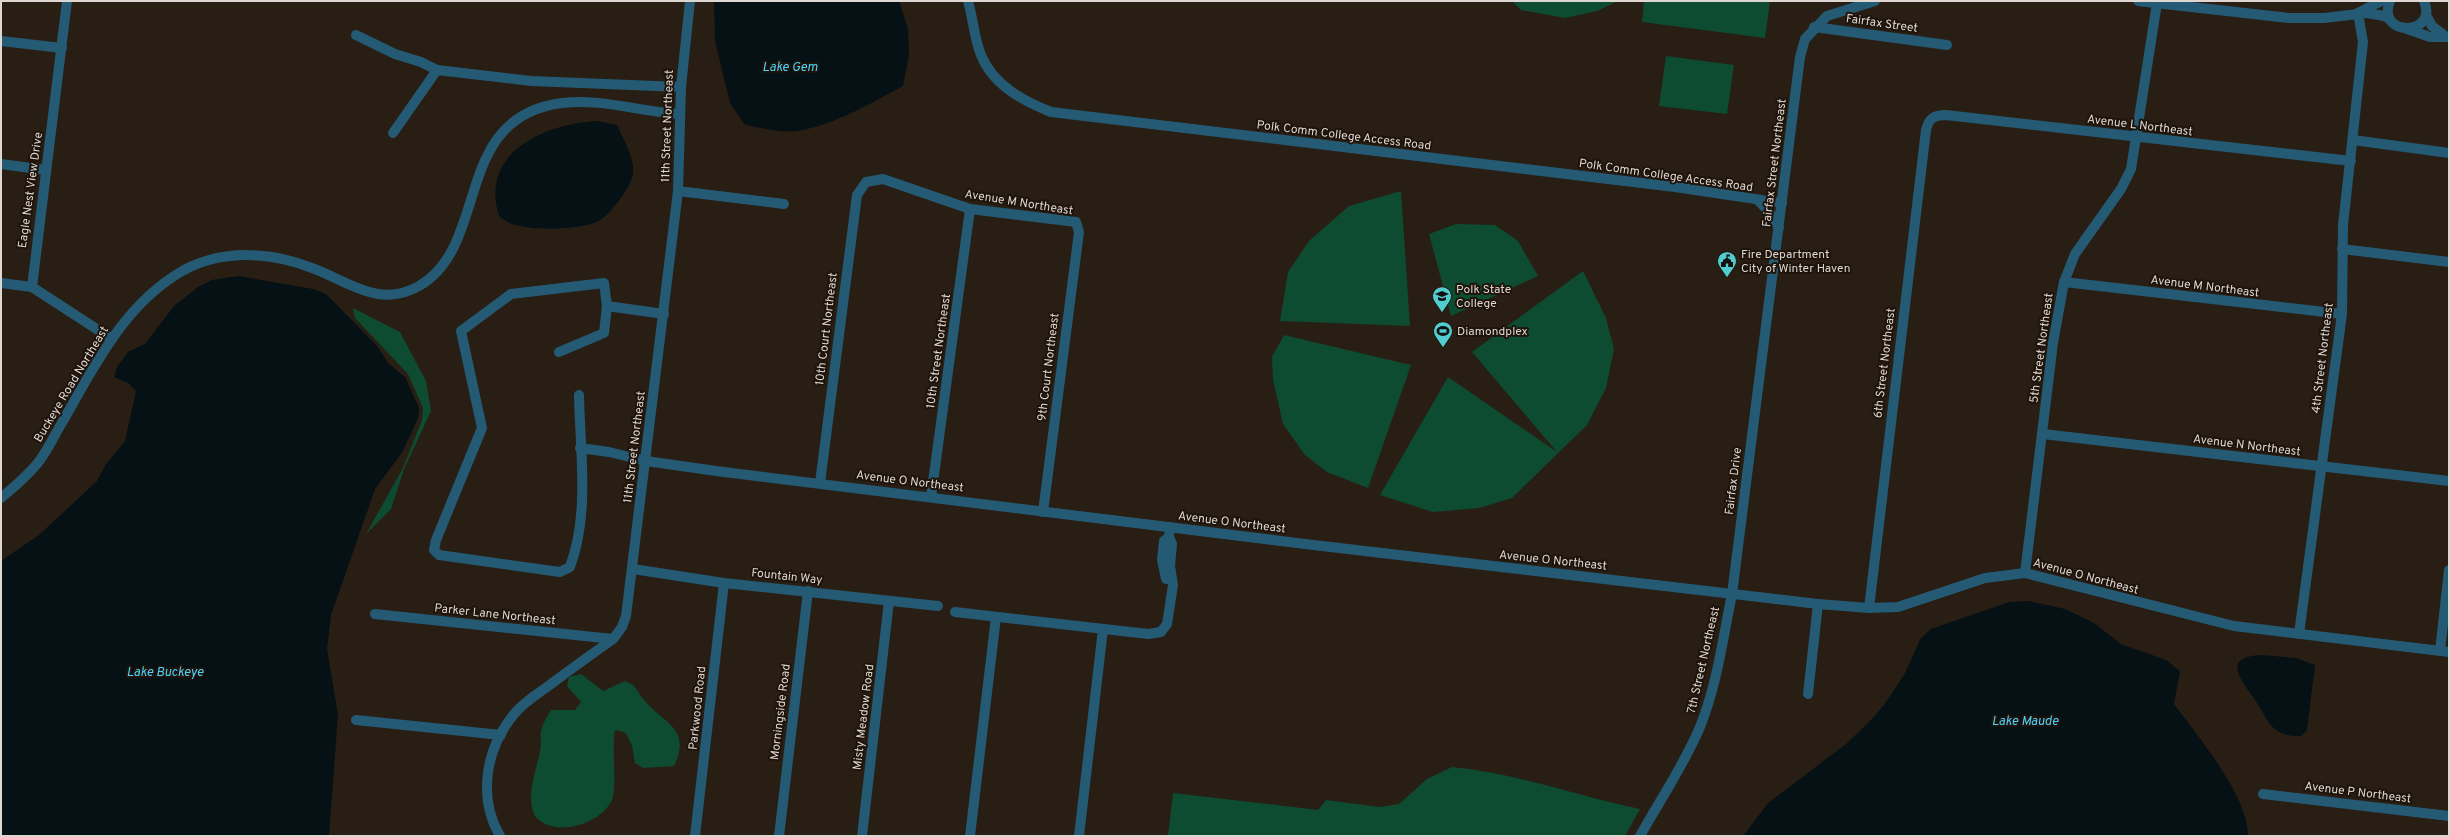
<svg xmlns="http://www.w3.org/2000/svg" width="2450" height="837" font-family="Overpass,sans-serif">
<rect width="100%" height="100%" fill="#281e14"/>
<g fill="#0d4c31">
<polygon points="1512,1 1618,1 1597,11 1565,18 1521,10"/>
<polygon points="1644,1 1770,1 1765,38 1642,22"/>
<polygon points="1666,56 1734,65 1727,114 1659,106"/>
<polygon points="1401,191 1410,326 1280,321 1288,272 1309,241 1349,206"/>
<polygon points="1456,224 1495,225 1518,241 1538,276 1451,316 1429,234"/>
<polygon points="1583,271 1606,318 1614,349 1606,388 1587,425 1512,498 1479,508 1433,512 1380,495 1448,377 1557,452 1472,352"/>
<polygon points="353,308 400,332 426,381 431,411 404,469 391,509 366,534 403,468 422,420 423,408 408,374 355,318"/>
<polygon points="1284,335 1411,365 1368,488 1327,472 1305,455 1283,424 1273,380 1272,357"/>
<path d="M581,674L603,691L625,681C637,685 637,692 644,700C664,724 692,728 674,766L643,768L635,763L632,746L626,733L615,730C611,748 618,790 611,802C597,827 551,837 535,816C524,794 539,766 541,744C541,740 540,736 541,732C542,724 547,717 551,710H575L581,702L567,686L569,677Z"/>
<path d="M1452,767C1516,773 1577,796 1640,809L1625,836H1168L1173,793L1318,810L1326,800L1380,807L1399,804L1427,779Z"/>
</g>
<g fill="#051115">
<path d="M714,1H899L908,29L909,55L903,86C869,104 835,125 797,131C780,133 762,128 745,125L730,103L715,41Z"/>
<path d="M597,121L617,125C623,139 635,158 633,174C631,187 609,217 597,222C577,230 533,231 512,224C508,223 503,219 499,216C479,152 545,124 597,121Z"/>
<polygon points="239,276 313,289 326,294 378,347 388,363 405,377 419,408 418,418 403,451 375,489 331,615 327,648 338,715 329,836 1,836 1,561 39,535 97,481 106,464 125,441 136,391 128,383 114,377 117,367 128,352 145,344 174,306 198,287 212,280"/>
<path d="M2029,601L2065,609L2094,623L2121,644L2166,660L2180,671L2174,704C2198,737 2248,795 2248,836H1743L1768,803L1846,744L1869,722L1884,705L1904,675L1921,638L1931,629L2009,602Z"/>
<path d="M2261,655L2296,658L2315,665L2307,730L2301,736C2269,737 2269,719 2253,697C2239,677 2223,657 2261,655Z"/>
</g>
<g fill="none" stroke-linecap="round" stroke-linejoin="round">
<g stroke="#245a74" stroke-width="10">
<polyline points="67,1 32,287 112,339"/>
<path d="M968,1C973,18 974,38 981,55C993,85 1023,101 1051,112L1675,187L1782,203"/>
<polyline points="2138,1 2289,18 2324,18 2367,13 2384,16 2390,19"/>
<path d="M2390,1C2375,37 2439,37 2424,1"/>
<polyline points="2358,13 2381,1"/>
<polyline points="2426,15 2432,26 2445,36"/>
<polyline points="1814,27 1947,45"/>
<polyline points="2407,29 2430,37 2449,37"/>
<polyline points="356,35 395,54 421,62 437,70"/>
<polyline points="1,41 62,48"/>
<polyline points="393,133 437,70 531,81 681,87"/>
<polyline points="2353,140 2449,153"/>
<polyline points="1,164 46,170"/>
<polyline points="678,191 784,204"/>
<polyline points="1758,200 1770,213 1779,228"/>
<polyline points="2342,249 2449,262"/>
<polyline points="2064,282 2342,314"/>
<polyline points="1,283 32,287"/>
<polyline points="607,306 664,314"/>
<path d="M559,352L604,333L607,306L604,283L511,294L461,331L482,428L436,540L434,550L439,555L560,572L570,567C590,513 580,451 579,395"/>
<polyline points="2043,434 2449,481"/>
<polyline points="580,448 609,452 646,461 716,471 1305,544 1818,604 1869,608 1898,607 1985,578 2025,573 2234,626 2449,652"/>
<polyline points="820,483 857,195 866,182 883,179 970,209 1076,222 1079,232 1043,512"/>
<polyline points="931,497 970,209"/>
<path d="M1,498C15,486 29,475 40,460C49,448 55,434 63,421C95,365 125,303 184,270C224,249 271,252 312,268C348,281 379,309 419,286C491,245 451,117 562,103C601,98 641,112 680,114"/>
<polyline points="633,569 724,583 938,606"/>
<polyline points="2025,573 2053,343 2064,282 2075,254 2121,189 2131,169 2157,3"/>
<polyline points="1166,579 1162,560 1164,541 1169,537"/>
<path d="M1869,608L1926,130C1929,118 1934,115 1946,115L2351,161"/>
<polyline points="955,612 1148,634 1161,632 1167,624 1173,585 1170,566 1172,544 1169,537 1170,527"/>
<polyline points="375,614 613,639"/>
<polyline points="2299,634 2342,314 2343,225 2363,42 2358,13"/>
<polyline points="2440,651 2449,570"/>
<polyline points="1808,694 1818,604"/>
<polyline points="356,720 501,735"/>
<polyline points="2263,794 2449,816"/>
<path d="M500,836C477,797 486,747 515,713C524,702 539,693 551,684C571,669 592,654 613,639L622,627L626,616L678,191L681,87L690,1"/>
<polyline points="695,836 724,583"/>
<polyline points="779,836 808,591"/>
<polyline points="862,836 889,601"/>
<polyline points="970,836 996,617"/>
<polyline points="1079,836 1103,629"/>
<path d="M1640,836C1660,800 1684,765 1700,727C1717,685 1723,638 1732,594L1800,57L1805,39L1827,16L1875,1"/>
</g>
</g>
<defs>
<g id="civic-pin" transform="scale(1)"><path d="M0 17L-7.5 6A9.5 9.5 0 1 1 7.5 6Z" fill="#52cdcf" stroke="#1e140b"/><path d="M-.6-6.5H3V-4.5H.6V-3L4-1V1h2V6H-6V1h2V-1L-.6-3ZM-1.2 2.5V6h2.4V2.5Z" fill="#111"/></g>
<g id="university-pin" transform="scale(1)"><path d="M0 17L-7.5 6A9.5 9.5 0 1 1 7.5 6Z" fill="#52cdcf" stroke="#1e140b"/><path d="M0-5L7-2L0 1L-7-2ZM-4 1L0 2.5L4 1V4Q0 6-4 4Z" fill="#111"/></g>
<g id="stadium-pin" transform="scale(1)"><path d="M0 17L-7.5 6A9.5 9.5 0 1 1 7.5 6Z" fill="#52cdcf" stroke="#1e140b"/><path d="M0-5a6.5 5 0 1 0 0 10a6.5 5 0 1 0 0-10ZM-3.5-1.8h7v3.6h-7Z" fill="#111"/></g>
</defs>
<g fill-rule="evenodd">
<use href="#civic-pin" x="1727" y="261"/>
<use href="#university-pin" x="1442" y="296"/>
<use href="#stadium-pin" x="1443" y="331"/>
</g>
<g text-anchor="middle" stroke-width="4" stroke-linejoin="round" paint-order="stroke">
<g font-size="12" fill="#ded7d1" stroke="#1e140b">
<text transform="translate(1882 23) rotate(8)" y="4">Fairfax Street</text>
<text transform="translate(2140 125) rotate(7)" y="4">Avenue L Northeast</text>
<text transform="translate(667 126) rotate(-88)" y="4">11th Street Northeast</text>
<text transform="translate(1344 135) rotate(7)" y="4">Polk Comm College Access Road</text>
<text transform="translate(1774 163) rotate(-83)" y="4">Fairfax Street Northeast</text>
<text transform="translate(1666 175) rotate(8)" y="4">Polk Comm College Access Road</text>
<text transform="translate(30 190) rotate(-82)" y="4">Eagle Nest View Drive</text>
<text transform="translate(1019 202) rotate(9)" y="4">Avenue M Northeast</text>
<text transform="translate(2205 286) rotate(7)" y="4">Avenue M Northeast</text>
<text transform="translate(826 329) rotate(-83)" y="4">10th Court Northeast</text>
<text transform="translate(2041 348) rotate(-82)" y="4">5th Street Northeast</text>
<text transform="translate(938 351) rotate(-82)" y="4">10th Street Northeast</text>
<text transform="translate(2322 358) rotate(-83)" y="4">4th Street Northeast</text>
<text transform="translate(1884 363) rotate(-83)" y="4">6th Street Northeast</text>
<text transform="translate(1048 367) rotate(-83)" y="4">9th Court Northeast</text>
<text transform="translate(71 384) rotate(-59)" y="4">Buckeye Road Northeast</text>
<text transform="translate(2247 445) rotate(7)" y="4">Avenue N Northeast</text>
<text transform="translate(634 447) rotate(-83)" y="4">11th Street Northeast</text>
<text transform="translate(910 481) rotate(7)" y="4">Avenue O Northeast</text>
<text transform="translate(1733 481) rotate(-83)" y="4">Fairfax Drive</text>
<text transform="translate(1232 522) rotate(7)" y="4">Avenue O Northeast</text>
<text transform="translate(1553 560) rotate(6)" y="4">Avenue O Northeast</text>
<text transform="translate(787 576) rotate(6)" y="4">Fountain Way</text>
<text transform="translate(2086 576) rotate(15)" y="4">Avenue O Northeast</text>
<text transform="translate(495 614) rotate(6)" y="4">Parker Lane Northeast</text>
<text transform="translate(1703 660) rotate(-77)" y="4">7th Street Northeast</text>
<text transform="translate(697 708) rotate(-84)" y="4">Parkwood Road</text>
<text transform="translate(780 712) rotate(-83)" y="4">Morningside Road</text>
<text transform="translate(863 717) rotate(-83)" y="4">Misty Meadow Road</text>
<text transform="translate(2358 792) rotate(7)" y="4">Avenue P Northeast</text>
</g>
<g font-size="12" fill="#ded7d1" stroke="#1e140b" text-anchor="start">
<text x="1741" y="258">Fire Department<tspan x="1741" dy="14">City of Winter Haven</tspan></text>
<text x="1456" y="293">Polk State<tspan x="1456" dy="14">College</tspan></text>
<text x="1457" y="335">Diamondplex</text>
</g>
<g font-size="13" font-style="italic" fill="#4cd2fb" stroke="#1e140b">
<text x="790" y="71">Lake Gem</text>
<text x="165" y="676">Lake Buckeye</text>
<text x="2025" y="725">Lake Maude</text>
</g>
</g>
<rect width="2450" height="837" fill="none" stroke="#ded7d1" stroke-width="4"/>
</svg>
